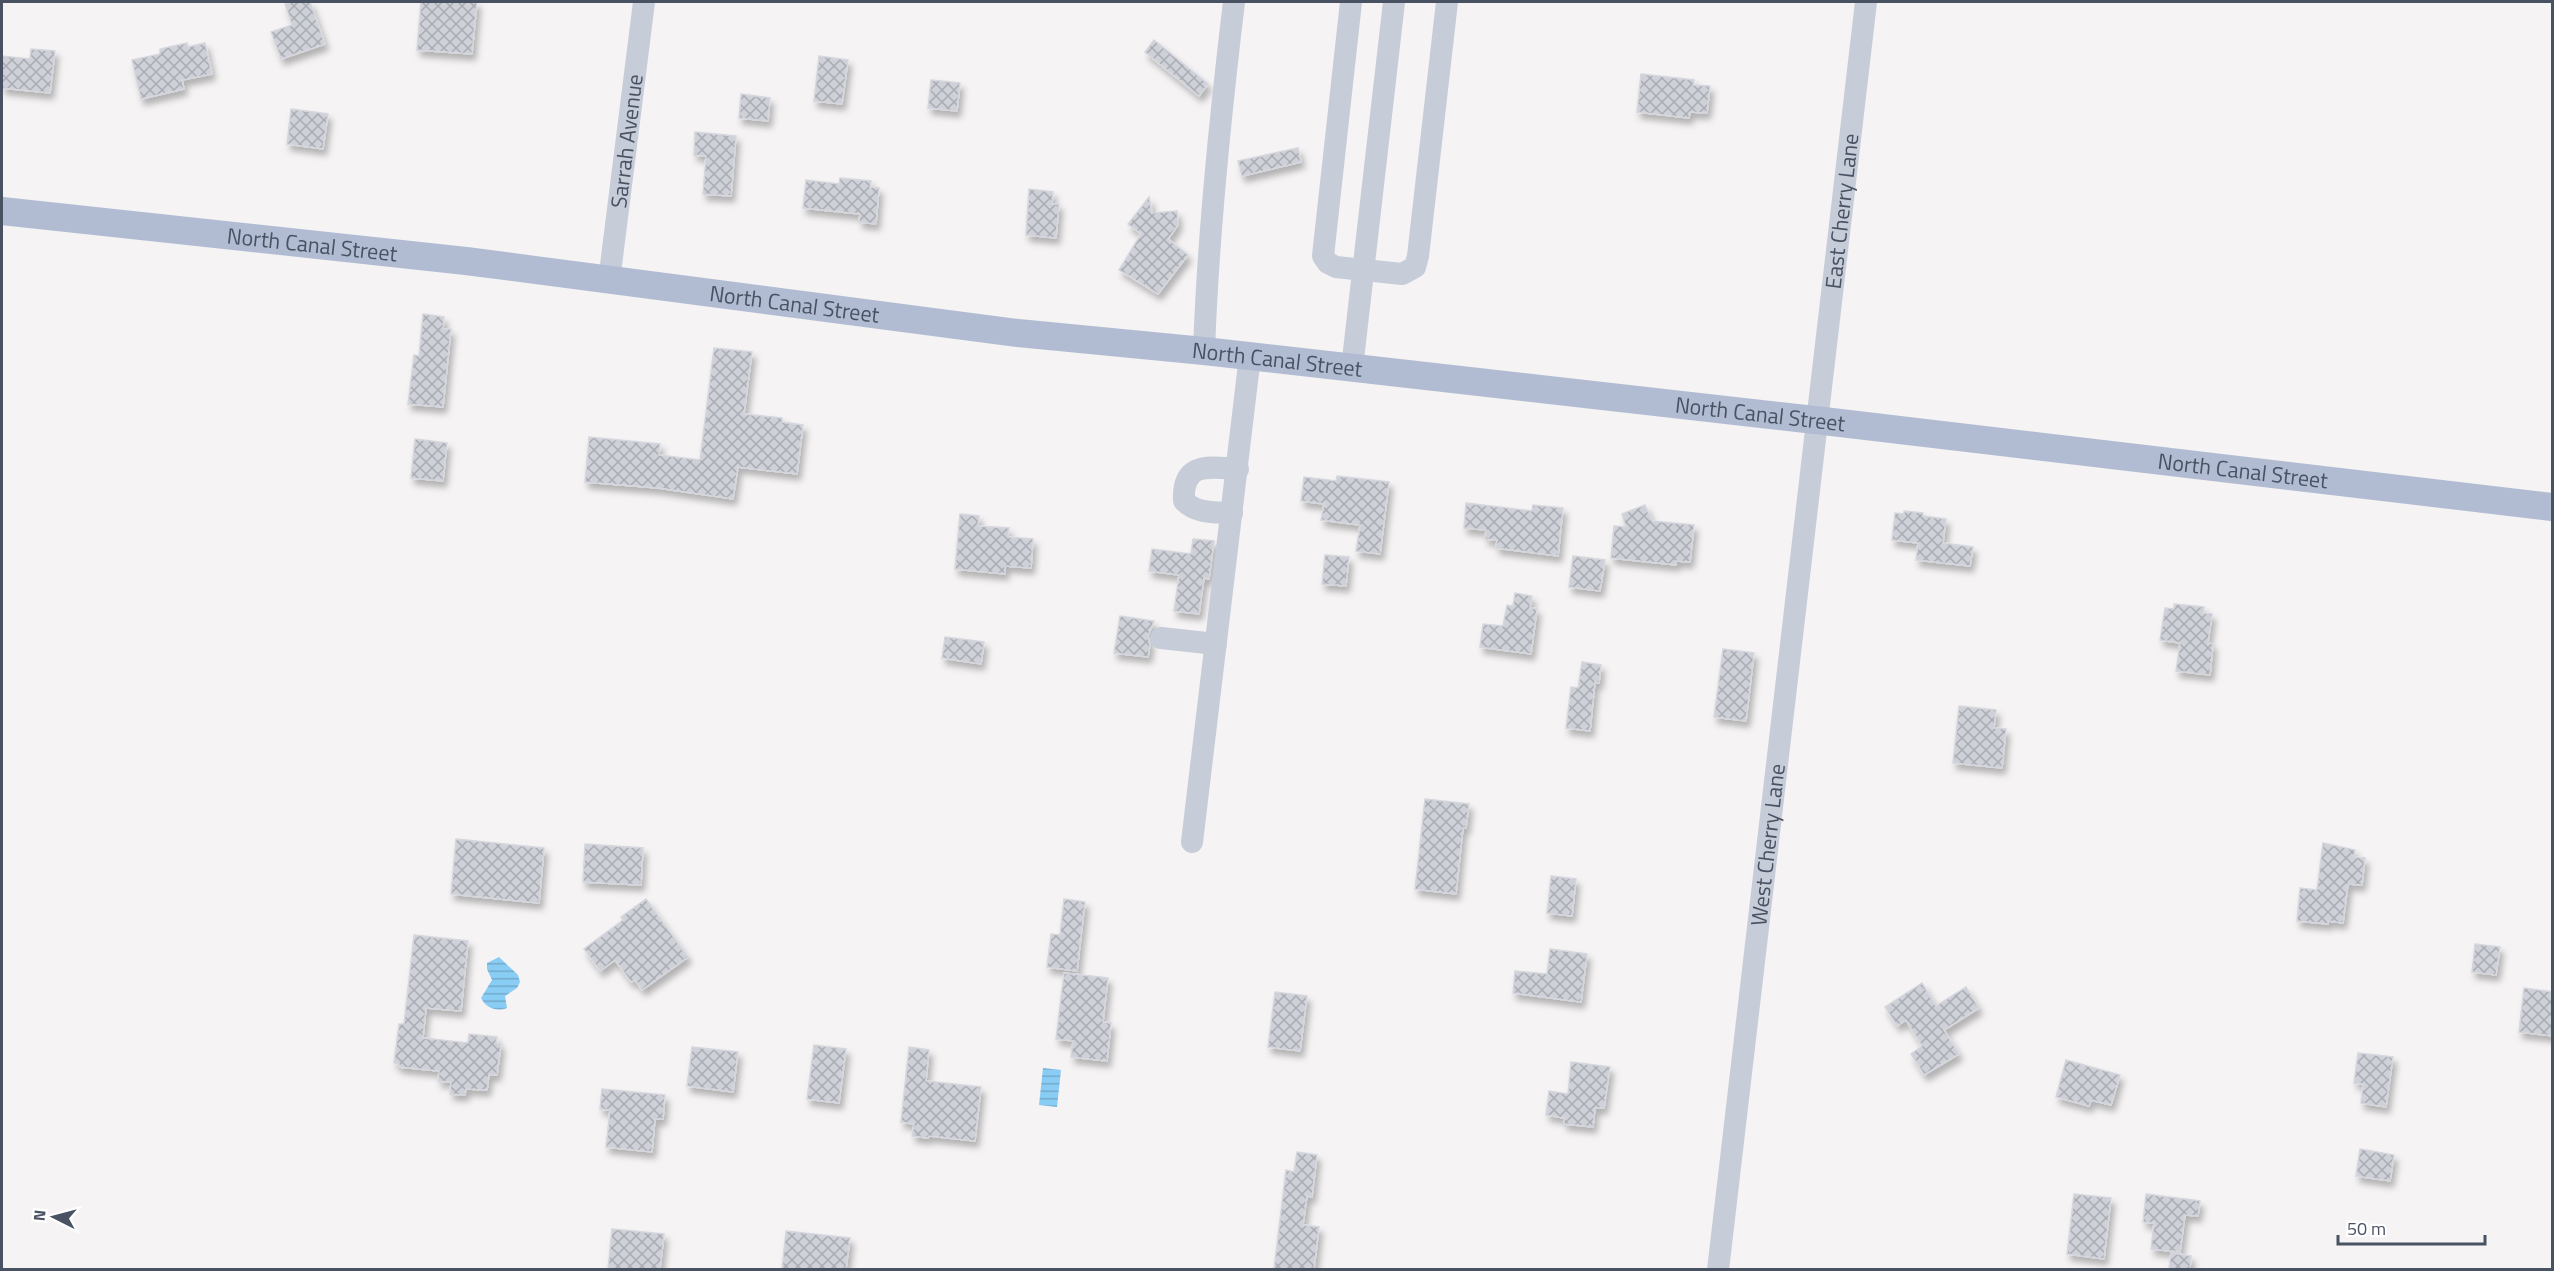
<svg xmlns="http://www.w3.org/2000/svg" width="2554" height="1271" font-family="'Titillium Web',sans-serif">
<defs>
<pattern id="water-rules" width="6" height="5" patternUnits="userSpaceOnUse" patternTransform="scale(1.5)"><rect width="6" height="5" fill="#89cdf5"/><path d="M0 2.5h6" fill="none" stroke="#72a9ca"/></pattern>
<pattern id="building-cross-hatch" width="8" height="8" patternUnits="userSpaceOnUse" patternTransform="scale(1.5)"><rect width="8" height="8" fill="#ced1d8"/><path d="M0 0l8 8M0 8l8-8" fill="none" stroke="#a9acb3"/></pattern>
<filter id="shadow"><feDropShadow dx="3.5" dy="6" stdDeviation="3" flood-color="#0004"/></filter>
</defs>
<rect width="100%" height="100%" fill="#f5f3f3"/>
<g fill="url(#water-rules)">
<path d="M499,957L518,975L520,982L517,988L505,996L507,1008C496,1012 486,1008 481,998L492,980L487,969V963Z"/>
<polygon points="1043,1068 1061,1070 1057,1107 1039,1105"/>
</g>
<g fill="url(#building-cross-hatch)" stroke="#d6d7de" stroke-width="1.5" filter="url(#shadow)">
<polygon points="293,2 310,2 325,44 281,59 271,32 292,25 285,4"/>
<polygon points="421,2 477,2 472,54 417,50"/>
<polygon points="1154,40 1208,84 1199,96 1145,52"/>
<polygon points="187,43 188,47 205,43 212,74 182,80 184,89 141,99 132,60 160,54 160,49"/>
<polygon points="31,49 55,51 50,93 2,88 2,56 30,59"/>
<polygon points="819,56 848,60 842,104 814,101"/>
<polygon points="1641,74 1694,80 1693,85 1710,86 1707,113 1690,112 1689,118 1637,112"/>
<polygon points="931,80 960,83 957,111 928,108"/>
<polygon points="741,94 770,98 768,121 739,118"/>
<polygon points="291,109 328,114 323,149 287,144"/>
<polygon points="695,132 736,136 731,196 703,194 706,156 694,155"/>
<polygon points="1298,148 1301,162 1242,176 1238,161"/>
<polygon points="840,178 871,181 870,187 879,188 876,224 859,222 860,214 803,208 806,180 839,184"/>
<polygon points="1029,189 1053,192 1052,204 1059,204 1056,238 1026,235"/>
<polygon points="1149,197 1152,213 1177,211 1178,225 1168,239 1188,255 1158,294 1119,270 1141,234 1128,224"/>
<polygon points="423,314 444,317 443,329 451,329 443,407 408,404 414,355 419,356"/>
<polygon points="714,348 752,352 744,414 782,418 782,422 803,425 797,474 738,467 733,499 658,488 585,482 589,437 660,444 659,455 700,460"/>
<polygon points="415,439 447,443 443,481 411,478"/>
<polygon points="1337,476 1389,482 1380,554 1356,551 1360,525 1321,520 1324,504 1301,501 1304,477 1336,481"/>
<polygon points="1466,503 1532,511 1533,505 1563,508 1558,556 1496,548 1497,540 1485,539 1486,530 1464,528"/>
<polygon points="1645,505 1652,521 1694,525 1690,562 1676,561 1676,565 1611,558 1614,526 1626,527 1622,514"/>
<polygon points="1904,511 1923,513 1923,516 1946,519 1943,543 1973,547 1970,566 1916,560 1918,543 1892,540 1895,513 1904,514"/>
<polygon points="960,514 979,516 978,526 1009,528 1008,537 1033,539 1031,568 1005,566 1005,574 955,569"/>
<polygon points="1193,539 1214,541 1209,579 1204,578 1199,614 1174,611 1179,575 1149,571 1152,549 1191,554"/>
<polygon points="1325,555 1349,557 1346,586 1322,584"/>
<polygon points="1573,556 1605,560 1600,591 1569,587"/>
<polygon points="1515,593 1532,596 1530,608 1537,609 1531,654 1480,647 1483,624 1503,626 1507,605 1513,606"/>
<polygon points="2174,604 2204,607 2203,613 2212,614 2208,643 2213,644 2210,675 2176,671 2180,643 2160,640 2165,608 2174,609"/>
<polygon points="1120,616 1154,621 1148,636 1150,645 1148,657 1114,653"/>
<polygon points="945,637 984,642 981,664 942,658"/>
<polygon points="1723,649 1754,653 1746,721 1714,717"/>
<polygon points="1582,662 1601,665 1599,683 1595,682 1590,731 1566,728 1571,687 1578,688"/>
<polygon points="1959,706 1996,710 1994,728 2006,729 2002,768 1953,763"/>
<polygon points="1425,799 1469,804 1466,828 1463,828 1456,894 1415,889"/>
<polygon points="456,839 544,848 539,903 451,894"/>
<polygon points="2323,843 2355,850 2354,857 2365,858 2362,885 2348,884 2343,923 2328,921 2328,924 2297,921 2300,888 2317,890"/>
<polygon points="585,844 643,848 641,885 583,882"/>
<polygon points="1551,876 1576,879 1572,916 1547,913"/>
<polygon points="646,899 688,957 642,990 635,980 631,982 615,960 600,971 584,949 623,920 621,917"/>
<polygon points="1064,899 1085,902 1077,971 1047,967 1051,934 1060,935"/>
<polygon points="414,935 468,941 461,1011 426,1008 423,1038 468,1043 469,1034 497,1037 496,1043 501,1044 497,1075 489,1075 487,1090 466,1089 465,1095 450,1094 451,1082 438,1081 439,1071 399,1067 399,1064 394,1063 399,1024 404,1024"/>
<polygon points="2475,944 2500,947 2496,975 2472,972"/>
<polygon points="1550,949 1587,954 1581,1002 1513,993 1515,971 1547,974"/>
<polygon points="1064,973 1108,978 1103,1022 1111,1023 1107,1061 1071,1057 1073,1041 1056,1039"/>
<polygon points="1922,983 1936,1006 1966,987 1979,1008 1944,1030 1959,1054 1924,1075 1911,1054 1922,1046 1906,1020 1897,1026 1885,1007"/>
<polygon points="2524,988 2553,992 2553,1036 2519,1032"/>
<polygon points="1275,992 1307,996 1300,1051 1268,1047"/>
<polygon points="814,1045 846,1049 839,1103 807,1099"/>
<polygon points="692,1047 738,1052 733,1092 687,1086"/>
<polygon points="909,1047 929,1050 926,1081 981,1087 975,1141 929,1136 928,1138 912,1136 914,1124 901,1122"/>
<polygon points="2358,1053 2393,1057 2386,1107 2361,1103 2363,1084 2354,1083"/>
<polygon points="2066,1060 2120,1075 2111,1105 2091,1100 2089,1106 2056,1097"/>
<polygon points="1571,1062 1610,1067 1604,1108 1595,1108 1593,1127 1564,1124 1564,1118 1546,1115 1549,1091 1568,1094"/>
<polygon points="602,1089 665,1095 663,1119 655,1119 652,1152 606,1147 610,1110 600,1109"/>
<polygon points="2360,1149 2394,1155 2390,1181 2356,1176"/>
<polygon points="1297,1152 1317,1155 1312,1197 1307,1196 1303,1225 1319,1227 1314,1269 1274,1269 1286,1170 1294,1172"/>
<polygon points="2074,1194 2111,1198 2104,1259 2067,1254"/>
<polygon points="2146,1194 2200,1201 2198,1216 2185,1215 2180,1252 2151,1249 2154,1223 2143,1222"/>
<polygon points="612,1229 664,1234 660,1269 608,1269"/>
<polygon points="786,1231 850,1238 846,1269 782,1269"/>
<polygon points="2171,1253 2191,1256 2190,1269 2169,1269"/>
</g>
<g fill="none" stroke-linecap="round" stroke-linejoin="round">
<g stroke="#c6ccd8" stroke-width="22">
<polyline points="1351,2 1323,256 1328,263 1336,267 1402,274 1415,267 1418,256 1447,2"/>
<path id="s1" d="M609,281L644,2"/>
<path d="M1204,351C1208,234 1220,118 1234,2"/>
<polyline points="1352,368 1394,2"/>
<path d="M1232,513C1215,512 1197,514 1184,501C1182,461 1209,467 1238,469"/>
<polyline points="1161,638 1216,644"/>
<polyline points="1192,842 1250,356"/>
<path id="s2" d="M1718,1270L1866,2"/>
</g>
<path stroke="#b1bcd3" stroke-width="28" id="s3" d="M2,211L466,261L1018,333L1204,351L1815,420L2552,507"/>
</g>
<g text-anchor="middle" stroke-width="6" stroke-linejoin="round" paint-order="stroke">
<g font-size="22" fill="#485263" stroke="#fff">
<text dy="8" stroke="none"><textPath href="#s1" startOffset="141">Sarrah Avenue</textPath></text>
<text dy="8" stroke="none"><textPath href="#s2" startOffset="1066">East Cherry Lane</textPath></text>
<text dy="8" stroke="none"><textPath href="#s3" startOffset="312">North Canal Street</textPath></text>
<text dy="8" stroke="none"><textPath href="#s3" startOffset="798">North Canal Street</textPath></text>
<text dy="8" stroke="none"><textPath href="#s3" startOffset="1284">North Canal Street</textPath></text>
<text dy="8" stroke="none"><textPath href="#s3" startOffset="1770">North Canal Street</textPath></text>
<text dy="8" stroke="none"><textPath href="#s3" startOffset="2256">North Canal Street</textPath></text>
<text dy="8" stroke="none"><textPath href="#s2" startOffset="428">West Cherry Lane</textPath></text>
</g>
</g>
<rect width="2554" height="1271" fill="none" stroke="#485263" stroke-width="6"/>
<g transform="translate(54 1217) rotate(276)" stroke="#ffffff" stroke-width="4.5" paint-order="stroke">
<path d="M0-4.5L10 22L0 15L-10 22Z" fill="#485263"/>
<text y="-9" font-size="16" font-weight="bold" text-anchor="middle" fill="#485263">N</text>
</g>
<path d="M2338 1235v9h147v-9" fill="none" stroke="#485263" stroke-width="3"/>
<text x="2347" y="1235" font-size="18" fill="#485263" stroke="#ffffff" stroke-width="4.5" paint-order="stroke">50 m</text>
</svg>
